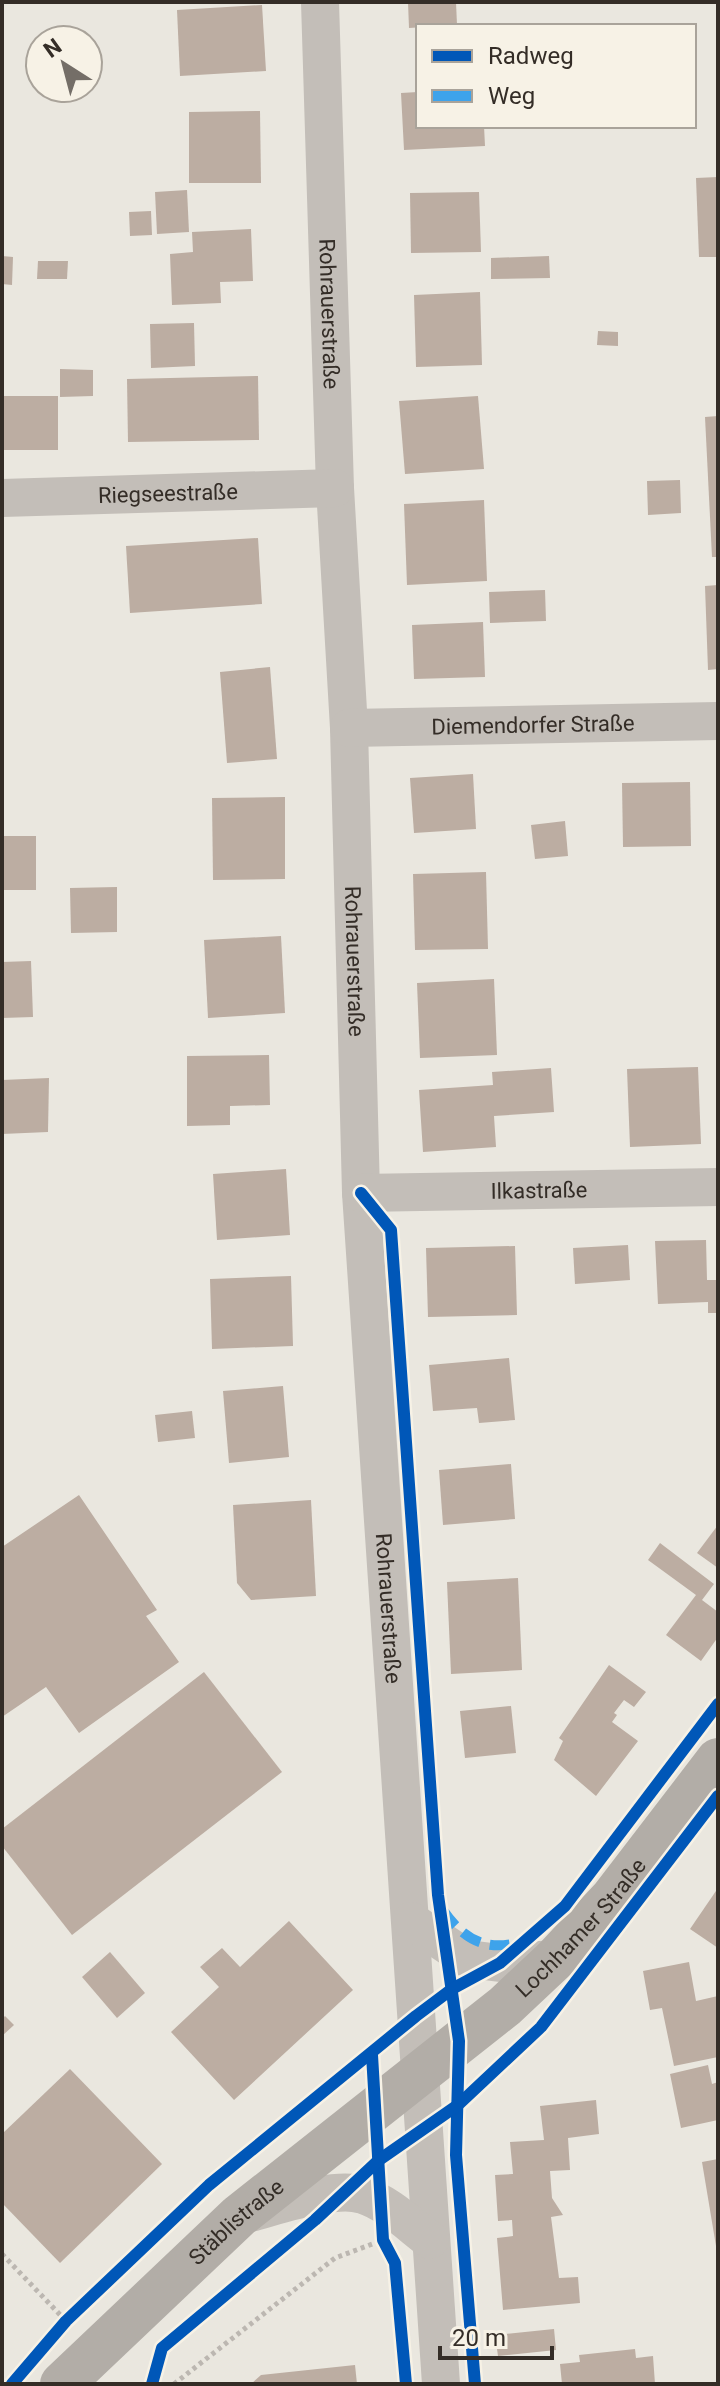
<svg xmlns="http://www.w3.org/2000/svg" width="720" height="2386" font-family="Roboto,sans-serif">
<rect width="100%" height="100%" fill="#eae7df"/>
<g fill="#bcada2">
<polygon points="408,2 456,2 457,25 409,28"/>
<polygon points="262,5 266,71 180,76 177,10"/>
<polygon points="418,92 418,126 484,126 485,146 404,150 401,93"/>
<polygon points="260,111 261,183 189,183 189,112"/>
<polygon points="718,177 718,257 699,257 696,178"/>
<polygon points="187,190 189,232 157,234 155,192"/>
<polygon points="479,192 481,252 411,253 410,193"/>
<polygon points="151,211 152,235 130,236 129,212"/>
<polygon points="251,229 253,281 220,282 221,303 172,305 170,254 193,252 192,232"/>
<polygon points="2,256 13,257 12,285 2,284"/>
<polygon points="549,256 550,278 491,279 491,258"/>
<polygon points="38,261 68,261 67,279 37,279"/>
<polygon points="480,292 482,365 416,367 414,295"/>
<polygon points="194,323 195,366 151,368 150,324"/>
<polygon points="598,331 618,332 618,346 597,345"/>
<polygon points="60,369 93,370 93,396 60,397"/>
<polygon points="258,376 259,440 128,442 127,379"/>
<rect x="2" y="396" width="56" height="54"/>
<polygon points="478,396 484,469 405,474 399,401"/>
<polygon points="718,416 718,557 712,557 705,417"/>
<polygon points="680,480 681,513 648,515 647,481"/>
<polygon points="484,500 487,581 407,585 404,504"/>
<polygon points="258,538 262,604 130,613 126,546"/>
<polygon points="718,585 718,669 708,670 705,586"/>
<polygon points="545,590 546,621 490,623 489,592"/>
<polygon points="483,622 485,677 414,679 412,625"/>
<polygon points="270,667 277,759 227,763 220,672"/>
<polygon points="473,774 476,829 414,833 410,778"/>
<polygon points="690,782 691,846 623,847 622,783"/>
<polygon points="285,797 285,879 213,880 212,798"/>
<polygon points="565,821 568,856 535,859 531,825"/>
<rect x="2" y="836" width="34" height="54"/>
<polygon points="486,872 488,949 415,950 413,874"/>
<polygon points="117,887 117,932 71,933 70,888"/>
<polygon points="281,936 285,1013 208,1018 204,940"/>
<polygon points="31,961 33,1017 2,1018 2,962"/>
<polygon points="494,979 497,1055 420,1058 417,983"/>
<polygon points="269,1055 270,1105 230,1106 230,1125 187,1126 187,1056"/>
<polygon points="698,1067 701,1144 630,1147 627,1069"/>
<polygon points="551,1068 554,1112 494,1116 496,1147 423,1152 419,1090 493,1085 492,1072"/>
<polygon points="49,1078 48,1132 2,1134 2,1080"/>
<polygon points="286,1169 290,1235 217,1240 213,1174"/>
<polygon points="706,1240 707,1280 718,1280 718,1313 708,1313 708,1302 658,1304 655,1241"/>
<polygon points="628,1245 630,1280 575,1284 573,1248"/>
<polygon points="515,1246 517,1315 428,1317 426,1248"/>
<polygon points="291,1276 293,1346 212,1349 210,1279"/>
<polygon points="509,1358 515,1420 479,1423 477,1408 433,1411 429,1365"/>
<polygon points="283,1386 289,1457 229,1463 223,1391"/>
<polygon points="192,1411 195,1438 158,1442 155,1415"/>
<polygon points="511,1464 515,1519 443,1525 439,1470"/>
<polygon points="79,1495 157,1610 146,1616 179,1662 79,1733 46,1687 2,1717 2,1547"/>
<polygon points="311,1500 316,1596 251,1600 237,1583 233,1505"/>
<polygon points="718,1525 718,1568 697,1553"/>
<polygon points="660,1543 714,1584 702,1600 718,1612 718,1637 701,1661 666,1635 696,1595 648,1560"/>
<polygon points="518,1578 522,1670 451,1674 447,1582"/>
<polygon points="609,1665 646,1692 634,1707 624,1700 614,1713 617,1715 612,1722 638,1741 596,1796 554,1760 563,1741 559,1738"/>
<polygon points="204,1672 282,1772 72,1935 2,1846 2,1829"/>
<polygon points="511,1706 516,1753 465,1758 460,1711"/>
<polygon points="718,1888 718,1948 690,1929"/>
<polygon points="289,1921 353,1990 234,2100 171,2032 219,1987 200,1967 222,1948 240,1967"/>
<polygon points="110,1952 145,1993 117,2018 82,1977"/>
<polygon points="689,1962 696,2001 718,1996 718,2057 674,2066 662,2008 650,2010 643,1971"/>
<polygon points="5,2016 14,2025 2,2036 2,2019"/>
<polygon points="708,2065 712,2084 718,2082 718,2120 681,2128 670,2074"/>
<polygon points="70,2069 162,2164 60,2263 2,2203 2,2134"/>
<polygon points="596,2100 599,2134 568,2138 570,2170 550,2171 552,2198 563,2215 551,2217 559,2278 578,2277 580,2303 503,2310 497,2238 513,2236 512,2220 498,2221 495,2175 513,2174 510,2142 544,2140 540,2106"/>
<polygon points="718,2159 718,2246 716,2246 702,2162"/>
<polygon points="554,2329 556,2350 498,2356 495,2335"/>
<polygon points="635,2349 636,2358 653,2356 655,2384 562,2384 560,2364 580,2362 579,2355"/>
<polygon points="355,2365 357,2384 251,2384 261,2375"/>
</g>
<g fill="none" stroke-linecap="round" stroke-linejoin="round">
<g stroke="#bcb7b1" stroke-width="5" stroke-dasharray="4 4" stroke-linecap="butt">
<polyline points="2,2254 66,2321"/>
<polyline points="174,2384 335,2258 375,2243"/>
</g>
<g stroke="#c3beb8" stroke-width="38">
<path id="s1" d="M320,2L335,488L349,728L361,1193L441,2384"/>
<path id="s2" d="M2,498L335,488"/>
<path id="s3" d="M349,728L718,721"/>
<path id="s4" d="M361,1193L718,1187"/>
<polyline points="411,1921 468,1959 500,1963 555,1959"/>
<path d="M242,2215C272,2208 334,2185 363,2195C388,2203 410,2225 430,2240"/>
</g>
<path stroke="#b2ada7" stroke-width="44" id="s5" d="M62,2384L239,2216L505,2006L555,1959L613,1897L718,1760"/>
<path stroke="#3ea3eb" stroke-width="10" stroke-dasharray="20 10" stroke-linecap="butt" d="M443,1910C463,1939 485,1952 520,1942"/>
<g stroke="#f7f2e6" stroke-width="17">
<g id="cycleway">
<polyline points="361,1193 391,1230 438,1895 459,2041 456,2155 475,2384"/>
<polyline points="372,2055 383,2240 395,2263 406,2384"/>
<polyline points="12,2384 66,2321 209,2185 416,2016 452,1989 500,1963 565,1906 718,1704"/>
<polyline points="152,2384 162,2348 315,2220 379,2160 458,2105 541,2027 718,1796"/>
</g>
</g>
<use href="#cycleway" stroke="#0057b8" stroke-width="12"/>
</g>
<g text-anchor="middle" stroke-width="8" stroke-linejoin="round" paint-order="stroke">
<g font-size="22" fill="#342d27" stroke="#f7f2e6">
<text dy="8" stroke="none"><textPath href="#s1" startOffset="312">Rohrauerstraße</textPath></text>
<text dy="8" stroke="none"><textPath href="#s2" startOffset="166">Riegseestraße</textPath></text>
<text dy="8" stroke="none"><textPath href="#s3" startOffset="184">Diemendorfer Straße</textPath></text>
<text dy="8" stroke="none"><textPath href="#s1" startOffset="960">Rohrauerstraße</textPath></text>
<text dy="8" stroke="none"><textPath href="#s4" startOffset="178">Ilkastraße</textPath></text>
<text dy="8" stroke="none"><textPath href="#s1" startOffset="1608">Rohrauerstraße</textPath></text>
<text dy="8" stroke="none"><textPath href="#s5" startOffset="692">Lochhamer Straße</textPath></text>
<text dy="8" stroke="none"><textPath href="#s5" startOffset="238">Stäblistraße</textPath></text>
</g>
</g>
<rect width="720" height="2386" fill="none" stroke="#342d27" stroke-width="8"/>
<rect x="416" y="24" width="280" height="104" fill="#f7f2e6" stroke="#a9a39a" stroke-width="2"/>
<rect x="432" y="50" width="40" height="12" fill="#0057b8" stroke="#a9a39a" stroke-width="2"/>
<text x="488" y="64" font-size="24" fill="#342d27">Radweg</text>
<rect x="432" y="90" width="40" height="12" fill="#3ea3eb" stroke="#a9a39a" stroke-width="2"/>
<text x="488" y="104" font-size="24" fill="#342d27">Weg</text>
<g transform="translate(64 64) rotate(324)"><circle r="38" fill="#f7f2e6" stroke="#a9a39a" stroke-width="2"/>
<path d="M0-6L14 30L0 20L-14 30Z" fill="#746e67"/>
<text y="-12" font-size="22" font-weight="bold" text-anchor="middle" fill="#342d27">N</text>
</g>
<path d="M440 2346v12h112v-12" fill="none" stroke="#342d27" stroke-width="4"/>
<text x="452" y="2346" font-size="24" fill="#342d27" stroke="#f7f2e6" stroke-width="6" paint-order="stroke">20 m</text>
</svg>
